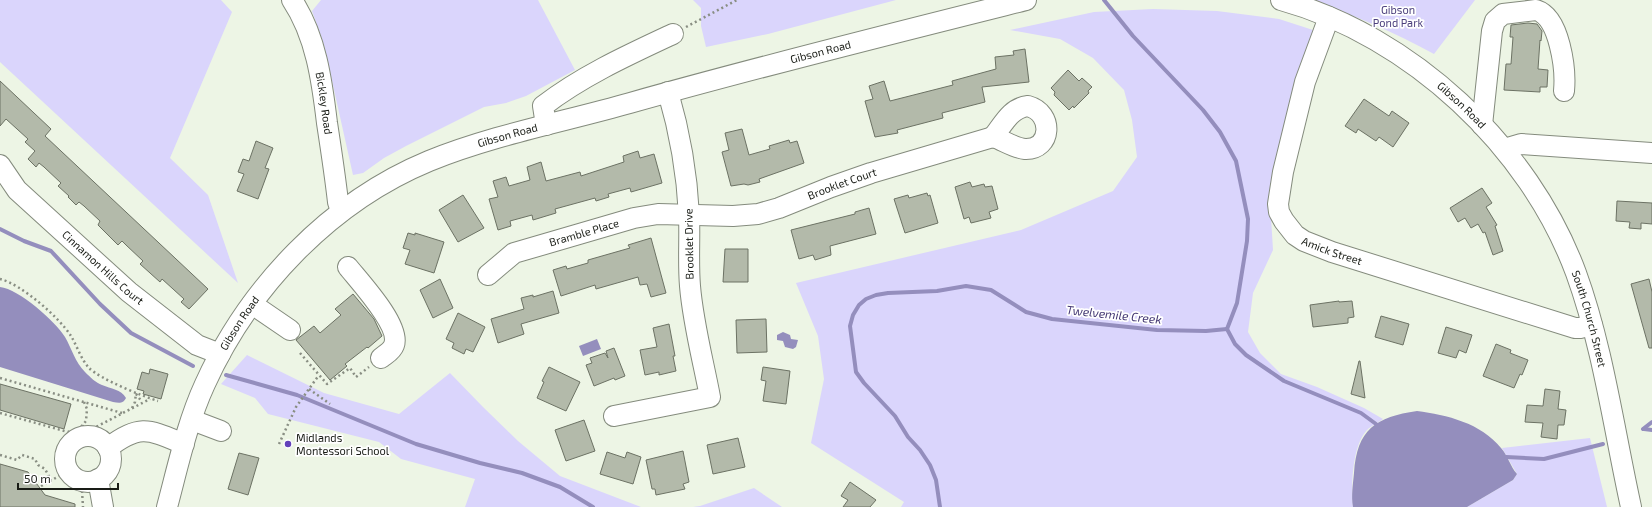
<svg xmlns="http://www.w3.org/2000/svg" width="1652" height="507" font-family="'Exo 2',sans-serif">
<rect width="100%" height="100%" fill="#edf5e5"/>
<g fill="#dad5fc">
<polygon points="0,0 221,0 232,12 170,158 208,195 238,283 0,62"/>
<polygon points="321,0 538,0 575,70 526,96 506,103 484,107 406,146 384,158 363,173 353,175 324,45 312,11"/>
<polygon points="693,0 896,0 768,34 706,47 701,26 701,8"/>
<path d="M1309,0H1475L1434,54C1394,32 1352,14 1309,0Z"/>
<path d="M1153,9L1217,11L1279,19L1313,30L1270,201L1273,250L1253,293L1248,332L1260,353L1281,374L1317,387L1364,408L1383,419C1378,423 1371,426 1367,430C1352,446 1351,486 1353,507H901L904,502L811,443L824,379L818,336L796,283L1021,230L1113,191L1137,157L1132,120L1124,90L1093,58L1060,39L1010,30L1094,12Z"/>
<polygon points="247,355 324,393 399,414 450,373 483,407 518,441 560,476 641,507 465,507 475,479 401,459 379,442 268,414 255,398 221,384"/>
<polygon points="1590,438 1607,507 1467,507 1513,480 1517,474 1502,448"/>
<polygon points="754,488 782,507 693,507 700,506"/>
</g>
<g fill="#948ebd">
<path d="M0,287C19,289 55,321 65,337C72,349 75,362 85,372C90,377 96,383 102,385C111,389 121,389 126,398C123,404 119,403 113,402L0,367Z"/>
<polygon points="783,332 790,335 791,339 798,340 796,347 793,349 785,347 783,341 777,340 777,335"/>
<polygon points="597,339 601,349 583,356 579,346"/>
<path d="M1417,411C1447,415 1481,423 1501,448C1508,456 1510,466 1517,474L1513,480L1467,507H1353C1351,496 1353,484 1354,473C1357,429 1376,417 1417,411Z"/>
</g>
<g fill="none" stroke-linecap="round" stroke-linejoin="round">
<g stroke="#948ebd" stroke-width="4">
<polyline points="1104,0 1133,36 1203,110 1220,132 1236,161 1248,219 1247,241 1237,303 1227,329"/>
<polyline points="0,229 24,241 51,251 100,304 131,333 193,366"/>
<polyline points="1227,329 1235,344 1246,355 1284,381 1361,413 1376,424"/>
<polyline points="226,375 297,395 416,444 480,463 522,473 560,487 593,507"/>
<polyline points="1643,429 1652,422"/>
<polyline points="1644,429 1652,430"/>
<polyline points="1506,457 1544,459 1603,444"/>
<polyline points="940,507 936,480 930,465 920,450 908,437 895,416 864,383 856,372 850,326 853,315 859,305 866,299 876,295 888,293 937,291 966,286 991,290 1026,312 1052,319 1157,330 1206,331 1227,329"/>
</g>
</g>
<g fill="#b3baaa" stroke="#6c7264">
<polygon points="1528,23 1537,24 1542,31 1541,41 1540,40 1538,69 1548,70 1547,87 1540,87 1540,92 1504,90 1506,64 1511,64 1513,37 1510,37 1511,25"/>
<polygon points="1025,49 1029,82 982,87 985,102 942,113 943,118 897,130 898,133 875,137 865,101 873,99 869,86 884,81 890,101 953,85 952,81 996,69 995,57 1014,55 1013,51"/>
<polygon points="1068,70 1079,81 1082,78 1092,87 1088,91 1089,93 1074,108 1073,106 1069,110 1054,95 1055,92 1051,88"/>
<polygon points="0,81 51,129 45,136 208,289 189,309 181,302 184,299 162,279 160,282 140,264 143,261 126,245 122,241 118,245 98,225 100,221 84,206 79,202 76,205 68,197 69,196 58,186 61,183 44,167 39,163 36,167 28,159 35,151 25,142 28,139 6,119 0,126"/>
<polygon points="1364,99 1389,116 1392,111 1409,123 1393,147 1379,137 1376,141 1358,129 1356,133 1345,126"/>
<polygon points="742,129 749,155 770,149 769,146 789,140 790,143 797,141 804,163 759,179 760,182 748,185 744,184 731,186 722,152 729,150 725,133"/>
<polygon points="256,141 273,148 265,168 269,169 258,199 237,191 244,174 238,172 243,159 249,161"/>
<polygon points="638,151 640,158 654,154 662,183 631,192 630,188 608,194 609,197 596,201 595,198 555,209 556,213 533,220 532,215 510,221 511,226 498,230 489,199 498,197 493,181 506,177 509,186 530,180 527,167 541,162 546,181 580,172 581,176 624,162 623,156"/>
<polygon points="970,182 972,187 984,184 985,187 992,186 998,209 989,212 991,218 971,223 969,217 964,219 955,187"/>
<polygon points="1482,188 1492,203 1486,207 1497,225 1495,226 1503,251 1493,255 1485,232 1483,233 1478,224 1471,228 1465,218 1458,222 1450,208"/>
<polygon points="927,193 928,196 930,195 938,223 905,233 894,199 908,195 909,198"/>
<polygon points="463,195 484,228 458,242 439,210"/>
<polygon points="1617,201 1652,203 1652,224 1641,223 1641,229 1629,228 1630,222 1616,221"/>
<polygon points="869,208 876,234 830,246 831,255 815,260 813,255 799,259 791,230 855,214 855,212"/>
<polygon points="408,233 415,235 415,233 444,242 434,273 405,264 410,250 403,248"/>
<polygon points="651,238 666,293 651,297 647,284 640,285 638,277 596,289 595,285 561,296 553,270 566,266 567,269 588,263 588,260 630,248 628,245"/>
<polygon points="725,249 748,249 748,282 723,282"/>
<polygon points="440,279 453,308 433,318 420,290"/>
<polygon points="1649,279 1652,292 1652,348 1649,348 1631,284"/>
<polygon points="553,291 559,313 521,324 524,334 498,343 491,319 524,309 521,298 533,295 533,297"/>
<polygon points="353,294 374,319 382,336 368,348 367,347 345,364 347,366 330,380 296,340 314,326 320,333 341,315 335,309"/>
<polygon points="1339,301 1339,302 1352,301 1354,317 1348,318 1348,323 1313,327 1310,305"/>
<polygon points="458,313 485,327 473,352 466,349 464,354 452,348 454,343 446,339"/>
<polygon points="1381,316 1409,324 1403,345 1375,337"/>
<polygon points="766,319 767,352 737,353 736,320"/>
<polygon points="669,324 675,356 673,356 676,371 659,375 659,372 645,375 640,350 657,347 653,328"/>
<polygon points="1446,327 1472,335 1466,353 1459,350 1456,358 1438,353"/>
<polygon points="1496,344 1511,350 1510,353 1528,360 1522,375 1520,374 1514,388 1483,376"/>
<polygon points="614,348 625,376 615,380 614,378 594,386 586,365 592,363 590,358 605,353 608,358 606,351"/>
<polygon points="1359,361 1360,361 1365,398 1351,394"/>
<polygon points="549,367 580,382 566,411 537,398 544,382 542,381"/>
<polygon points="763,367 790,371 786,404 763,401 766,381 761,380"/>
<polygon points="150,369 168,374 161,399 143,394 144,391 137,389 142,372 149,374"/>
<polygon points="0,384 71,404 64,429 0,410"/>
<polygon points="1545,389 1560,391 1558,409 1566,410 1564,425 1558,425 1557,439 1541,437 1543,423 1525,422 1527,405 1543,406"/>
<polygon points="584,420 595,451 566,461 555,430"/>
<polygon points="738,438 745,467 713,474 707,445"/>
<polygon points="683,451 689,482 683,484 685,489 656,495 655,489 652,489 646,460"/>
<polygon points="607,452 625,458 627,452 641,457 633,484 600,474"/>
<polygon points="239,453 259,458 248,495 228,489"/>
<polygon points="0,464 28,472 45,495 75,504 75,507 0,507"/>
<polygon points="850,482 876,500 870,507 843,507 848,500 841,496"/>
</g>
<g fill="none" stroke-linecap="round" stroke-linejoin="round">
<g stroke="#848b7d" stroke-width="22">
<g id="minor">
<path id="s1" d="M292,0C316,36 322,81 327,123C331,149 335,175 338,202L341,211"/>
<path id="s2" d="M1281,0C1411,36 1529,146 1576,273C1603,347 1614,430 1631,507"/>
<path id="s3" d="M1329,17L1305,82L1283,172L1278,204L1279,212L1284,221L1295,235L1304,241L1332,252L1575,328H1580L1592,325"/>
<path d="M1028,106C1054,113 1052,150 1025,149C1014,148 1003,140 993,137C1003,125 1010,108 1028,106Z"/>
<path d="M546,125L543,106C582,76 628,55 673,34"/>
<path d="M1482,125L1492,31L1495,21L1503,14L1536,10C1560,17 1566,70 1564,91"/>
<polyline points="1504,149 1521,144 1652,153"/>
<path id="s4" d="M0,165L17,190L129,292L197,345L220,354"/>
<path d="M348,267C360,282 401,326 394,345C392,351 386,354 381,358"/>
<path id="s5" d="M488,275L514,253L634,218L658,214L733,216L758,214L779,208L831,187L871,173L993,137"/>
<polyline points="252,304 290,330"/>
<path d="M614,416L710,397C703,360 693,323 690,286C688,262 690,239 689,215C687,173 680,133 668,92"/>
<polyline points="192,420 221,431"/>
<circle cx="88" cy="459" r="23"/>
<path d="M108,448C140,423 150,430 184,444"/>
<polyline points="98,479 103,507"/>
<path id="s6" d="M167,507C178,466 187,423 205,384C249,287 330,202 429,161C493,135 563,122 630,103C761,66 894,33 1026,0"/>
</g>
</g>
<g stroke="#898e83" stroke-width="2.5" stroke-dasharray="2 3" stroke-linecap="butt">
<polyline points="686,27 737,0"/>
<path d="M0,279C21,284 59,317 71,336C77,346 81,359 89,368C100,379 142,396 158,401"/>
<polyline points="300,353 327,384 350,368 356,377 369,367"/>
<polyline points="0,378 122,413"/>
<polyline points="309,389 330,404"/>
<polyline points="136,394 142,402"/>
<polyline points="132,408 135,402 136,393"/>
<polyline points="0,413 68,432 81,427 86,421 87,409 84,402"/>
<polyline points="82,426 94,428 150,399"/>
<polyline points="92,436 94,428"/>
<polyline points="279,444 296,407 319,375"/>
<polyline points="0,455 17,460 22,455 35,459 38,465 45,469 51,480"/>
<polyline points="41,486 61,475 69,484 83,490"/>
<polyline points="82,491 83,507"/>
</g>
<use href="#minor" stroke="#fff" stroke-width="20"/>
</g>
<circle fill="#6241ba" stroke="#fff" stroke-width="1.5" cx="288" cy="444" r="4"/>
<g text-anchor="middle" stroke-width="3.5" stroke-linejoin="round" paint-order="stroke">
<g font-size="11" fill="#4c407d" stroke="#fff">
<text x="1398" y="14">Gibson<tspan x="1398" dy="13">Pond Park</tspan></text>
</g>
<g font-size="11" fill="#191c16" stroke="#fff">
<text dy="4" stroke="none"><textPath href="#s6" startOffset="859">Gibson Road</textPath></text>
<text dy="4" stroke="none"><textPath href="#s1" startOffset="109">Bickley Road</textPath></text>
<text dy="4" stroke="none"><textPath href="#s2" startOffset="211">Gibson Road</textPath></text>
<text dy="4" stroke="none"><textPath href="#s6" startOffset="535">Gibson Road</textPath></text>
<text dy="4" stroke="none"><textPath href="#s5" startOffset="373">Brooklet Court</textPath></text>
<text dy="4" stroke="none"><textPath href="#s5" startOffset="107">Bramble Place</textPath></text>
<text transform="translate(689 244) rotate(-91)" y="4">Brooklet Drive</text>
<text dy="4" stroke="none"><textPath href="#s3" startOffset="271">Amick Street</textPath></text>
<text dy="4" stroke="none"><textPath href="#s4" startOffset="146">Cinnamon Hills Court</textPath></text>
<text dy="4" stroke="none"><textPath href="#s2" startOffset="464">South Church Street</textPath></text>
<text dy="4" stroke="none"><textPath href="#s6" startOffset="199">Gibson Road</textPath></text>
</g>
<g font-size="11" fill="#191c16" stroke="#fff" text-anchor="start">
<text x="296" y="442">Midlands<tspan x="296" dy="13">Montessori School</tspan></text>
</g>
<g font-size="12" font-style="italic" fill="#423672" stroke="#fff">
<text transform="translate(1114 315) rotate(6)" y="4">Twelvemile Creek</text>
</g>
</g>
<path d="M18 483v6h100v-6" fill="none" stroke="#191c16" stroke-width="2"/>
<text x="24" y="483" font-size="12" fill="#191c16" stroke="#ffffff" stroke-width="3" paint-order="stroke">50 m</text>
</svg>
